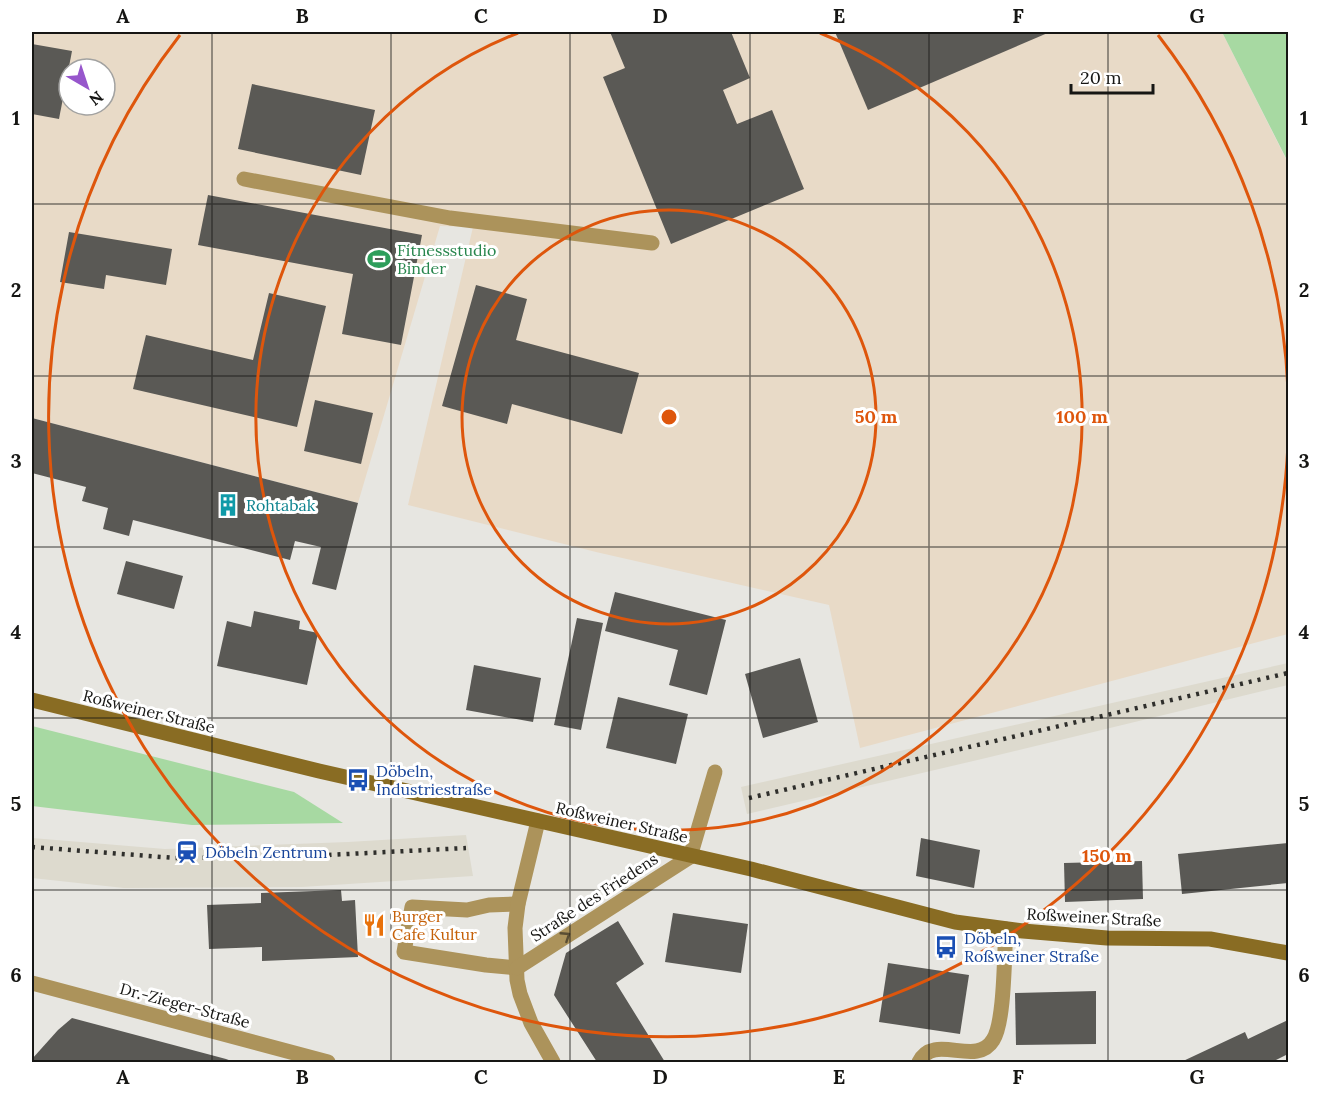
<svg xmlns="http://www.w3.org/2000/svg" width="1320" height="1094" font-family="Lora,serif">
<rect width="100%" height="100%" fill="#e7e6e1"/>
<g fill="#dddace">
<polygon points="1288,663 1288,685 986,758 747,814 741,787"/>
<polygon points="466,835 473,876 302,887 124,888 32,878 32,838 165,849 348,842"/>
</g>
<path fill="#e8dac7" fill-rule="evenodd" d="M32,32H1222L1288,163V634L860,748L829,605L596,552L408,505L473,227L440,226L358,503L32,418ZM69,69H105V105H69Z"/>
<g fill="#a7d9a2">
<polygon points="1222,32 1288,32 1288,163 1288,162"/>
<polygon points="32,726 294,792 343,823 192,825 32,806"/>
</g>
<g fill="#5a5955">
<polygon points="610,32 731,32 750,78 723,90 737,124 772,110 804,189 671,244 603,77 625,68"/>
<polygon points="835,32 1050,32 868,110"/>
<polygon points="32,44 72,51 59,119 32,114"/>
<polygon points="252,84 375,110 361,175 238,149"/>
<polygon points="208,195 422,235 401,345 342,334 353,274 198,245"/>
<polygon points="69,232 172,249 166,285 106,275 104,289 60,282"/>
<polygon points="476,285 527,299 516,340 639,373 622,434 512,404 507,424 442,406"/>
<polygon points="269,293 326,306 297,427 133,389 146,335 253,360"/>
<polygon points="315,400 373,413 361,464 304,451"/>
<polygon points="32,418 358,503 336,590 312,584 321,547 295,541 290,560 133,520 129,536 103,529 108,508 82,501 86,487 32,473"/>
<polygon points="126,561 183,576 174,609 117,594"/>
<polygon points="615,592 726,620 707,695 669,685 678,650 605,631"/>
<polygon points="254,611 300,621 299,629 318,633 307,685 217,666 227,621 251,627"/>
<polygon points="577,618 603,623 581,730 554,725"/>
<polygon points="800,658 818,722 763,738 745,674"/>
<polygon points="474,665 541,678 533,722 466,710"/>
<polygon points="618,697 688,714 676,764 606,748"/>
<polygon points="921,838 980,850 974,888 916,876"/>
<polygon points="1288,843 1288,883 1182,894 1178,854"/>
<polygon points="1142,861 1143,899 1065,902 1064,863"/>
<polygon points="341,890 342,901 355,900 358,957 262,961 262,947 209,949 207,905 261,903 261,893"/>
<polygon points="673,913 748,924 741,973 665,962"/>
<polygon points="618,921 644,964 616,983 665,1062 597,1062 554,995 566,953"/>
<polygon points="888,963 969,975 960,1034 879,1022"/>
<polygon points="1096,991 1096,1044 1016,1045 1015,993"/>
<polygon points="72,1018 226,1059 234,1062 32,1062 32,1059 58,1030"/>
<polygon points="1288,1020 1288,1054 1272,1062 1181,1062 1245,1032 1248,1039"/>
</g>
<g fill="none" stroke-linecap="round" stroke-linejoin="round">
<g stroke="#ac935b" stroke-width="15">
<polyline points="244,179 450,218 652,243"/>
<polyline points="690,857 715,772"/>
<polyline points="517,968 486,965 404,952 412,907 467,910 489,905 518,904"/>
<path d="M919,1062C934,1032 976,1068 993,1040C1005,1022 1004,953 1006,929"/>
</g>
<g stroke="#ac935b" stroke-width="15">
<polyline points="538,821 518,904 515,928 517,980 520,994 531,1023 553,1062"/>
<polyline points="517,968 690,857"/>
<polyline points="32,983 328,1062"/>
</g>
<polyline stroke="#896c23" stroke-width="15" points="32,700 319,771 751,869 955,922 1023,931 1107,938 1210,939 1288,953"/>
<g stroke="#2f2f2c" stroke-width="4.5" stroke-dasharray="3 6" stroke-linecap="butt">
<polyline points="749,798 1288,673"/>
<polyline points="32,847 175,858 288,857 466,848"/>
</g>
</g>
<defs><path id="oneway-chevron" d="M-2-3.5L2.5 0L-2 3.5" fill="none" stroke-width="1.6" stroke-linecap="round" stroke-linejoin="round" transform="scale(1.5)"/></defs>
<use stroke="#5a4e34" href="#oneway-chevron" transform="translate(566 936) rotate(-33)"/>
<path fill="none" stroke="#161614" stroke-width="1.5" stroke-opacity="0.55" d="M212,32V1062M391,32V1062M570,32V1062M750,32V1062M929,32V1062M1108,32V1062M32,204H1288M32,376H1288M32,547H1288M32,718H1288M32,890H1288"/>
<g fill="none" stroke="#de560c" stroke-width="3">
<circle cx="669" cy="417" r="207"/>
<path d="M820 33A413 413 0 1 1 518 33"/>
<path d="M1288 444A620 620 0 1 1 180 35M1158 35A620 620 0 0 1 1288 390"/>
</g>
<defs>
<g id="stadium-bare" transform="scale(1.8)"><path d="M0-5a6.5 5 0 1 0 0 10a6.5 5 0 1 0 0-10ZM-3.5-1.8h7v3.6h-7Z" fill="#2e9e5b" stroke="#fff" stroke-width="2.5" paint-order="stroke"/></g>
<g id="building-bare" transform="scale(1.8)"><path d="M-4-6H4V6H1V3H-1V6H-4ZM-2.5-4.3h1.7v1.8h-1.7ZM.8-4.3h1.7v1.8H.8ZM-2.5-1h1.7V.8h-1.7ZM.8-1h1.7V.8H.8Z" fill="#0f9aa8" stroke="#fff" stroke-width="2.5" paint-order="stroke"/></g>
<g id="bus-bare" transform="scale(1.8)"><path d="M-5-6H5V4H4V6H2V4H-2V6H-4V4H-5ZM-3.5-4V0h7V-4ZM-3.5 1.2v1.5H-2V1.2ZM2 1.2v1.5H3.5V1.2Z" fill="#1a4fb4" stroke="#fff" stroke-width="2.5" paint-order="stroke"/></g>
<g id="station-bare" transform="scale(1.8)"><path d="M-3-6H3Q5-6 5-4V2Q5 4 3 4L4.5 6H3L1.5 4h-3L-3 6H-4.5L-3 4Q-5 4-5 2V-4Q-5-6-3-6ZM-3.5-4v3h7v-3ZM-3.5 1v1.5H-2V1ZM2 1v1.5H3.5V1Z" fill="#1a4fb4" stroke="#fff" stroke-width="2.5" paint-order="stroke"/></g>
<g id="restaurant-bare" transform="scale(1.8)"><path d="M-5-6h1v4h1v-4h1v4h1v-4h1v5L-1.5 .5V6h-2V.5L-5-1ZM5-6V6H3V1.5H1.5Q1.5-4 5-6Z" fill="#e8710a" stroke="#fff" stroke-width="2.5" paint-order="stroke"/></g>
</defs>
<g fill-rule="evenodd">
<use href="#stadium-bare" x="379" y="259"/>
<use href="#building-bare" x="228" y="505"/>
<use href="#bus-bare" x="358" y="780"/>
<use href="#station-bare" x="187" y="852"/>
<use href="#restaurant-bare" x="374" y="925"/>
<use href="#bus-bare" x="946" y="947"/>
</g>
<g text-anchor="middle" stroke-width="6" stroke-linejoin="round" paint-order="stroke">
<g font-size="16" fill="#27864d" stroke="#fff" text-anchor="start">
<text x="397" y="256">Fitnessstudio<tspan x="397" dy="18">Binder</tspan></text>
</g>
<g font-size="16" fill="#0d838f" stroke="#fff" text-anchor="start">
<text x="246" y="511">Rohtabak</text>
</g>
<g font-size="16" fill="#161614" stroke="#fff">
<text transform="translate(149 711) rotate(14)" y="6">Roßweiner Straße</text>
<text transform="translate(622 822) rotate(13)" y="6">Roßweiner Straße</text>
<text transform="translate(594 897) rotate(-33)" y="6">Straße des Friedens</text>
<text transform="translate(1094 917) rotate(3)" y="6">Roßweiner Straße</text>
<text transform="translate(185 1005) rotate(15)" y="6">Dr.-Zieger-Straße</text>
</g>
<g font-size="16" fill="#164399" stroke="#fff" text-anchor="start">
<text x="376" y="777">Döbeln,<tspan x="376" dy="18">Industriestraße</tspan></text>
<text x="205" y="858">Döbeln Zentrum</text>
<text x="964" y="944">Döbeln,<tspan x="964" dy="18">Roßweiner Straße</tspan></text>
</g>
<g font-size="16" fill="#c56008" stroke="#fff" text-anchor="start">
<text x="392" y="922">Burger<tspan x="392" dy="18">Cafe Kultur</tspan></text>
</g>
</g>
<circle cx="669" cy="417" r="9" fill="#de560c" stroke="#fff" stroke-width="3"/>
<g font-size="18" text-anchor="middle" font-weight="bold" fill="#de560c" stroke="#fff" stroke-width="6" stroke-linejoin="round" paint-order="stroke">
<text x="876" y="423">50 m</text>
<text x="1082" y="423">100 m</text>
<text x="1107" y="862">150 m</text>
</g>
<rect width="1320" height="1094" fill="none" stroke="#ffffff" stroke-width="66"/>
<g transform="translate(87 87) rotate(141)"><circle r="28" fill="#ffffff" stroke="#a2a2a1" stroke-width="1.5"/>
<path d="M0-4.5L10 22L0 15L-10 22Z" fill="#9756cc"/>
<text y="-9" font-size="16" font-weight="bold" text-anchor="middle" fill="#161614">N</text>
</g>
<path d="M1071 84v9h82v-9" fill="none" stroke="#161614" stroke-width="3"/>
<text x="1080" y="84" font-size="18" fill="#161614" stroke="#ffffff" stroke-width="4.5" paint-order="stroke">20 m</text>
<rect x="33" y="33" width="1254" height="1028" fill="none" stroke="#161614" stroke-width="2"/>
<g font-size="20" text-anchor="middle" font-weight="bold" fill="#161614">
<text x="123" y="23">A</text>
<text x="302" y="23">B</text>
<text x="481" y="23">C</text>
<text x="660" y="23">D</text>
<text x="839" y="23">E</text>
<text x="1018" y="23">F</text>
<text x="1197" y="23">G</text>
<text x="16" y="125">1</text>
<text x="1304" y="125">1</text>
<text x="16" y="297">2</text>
<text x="1304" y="297">2</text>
<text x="16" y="468">3</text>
<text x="1304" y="468">3</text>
<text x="16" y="639">4</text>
<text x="1304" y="639">4</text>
<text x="16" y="811">5</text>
<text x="1304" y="811">5</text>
<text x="16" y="982">6</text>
<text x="1304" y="982">6</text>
<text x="123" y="1084">A</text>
<text x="302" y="1084">B</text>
<text x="481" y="1084">C</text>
<text x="660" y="1084">D</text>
<text x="839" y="1084">E</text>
<text x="1018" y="1084">F</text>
<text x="1197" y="1084">G</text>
</g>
</svg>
